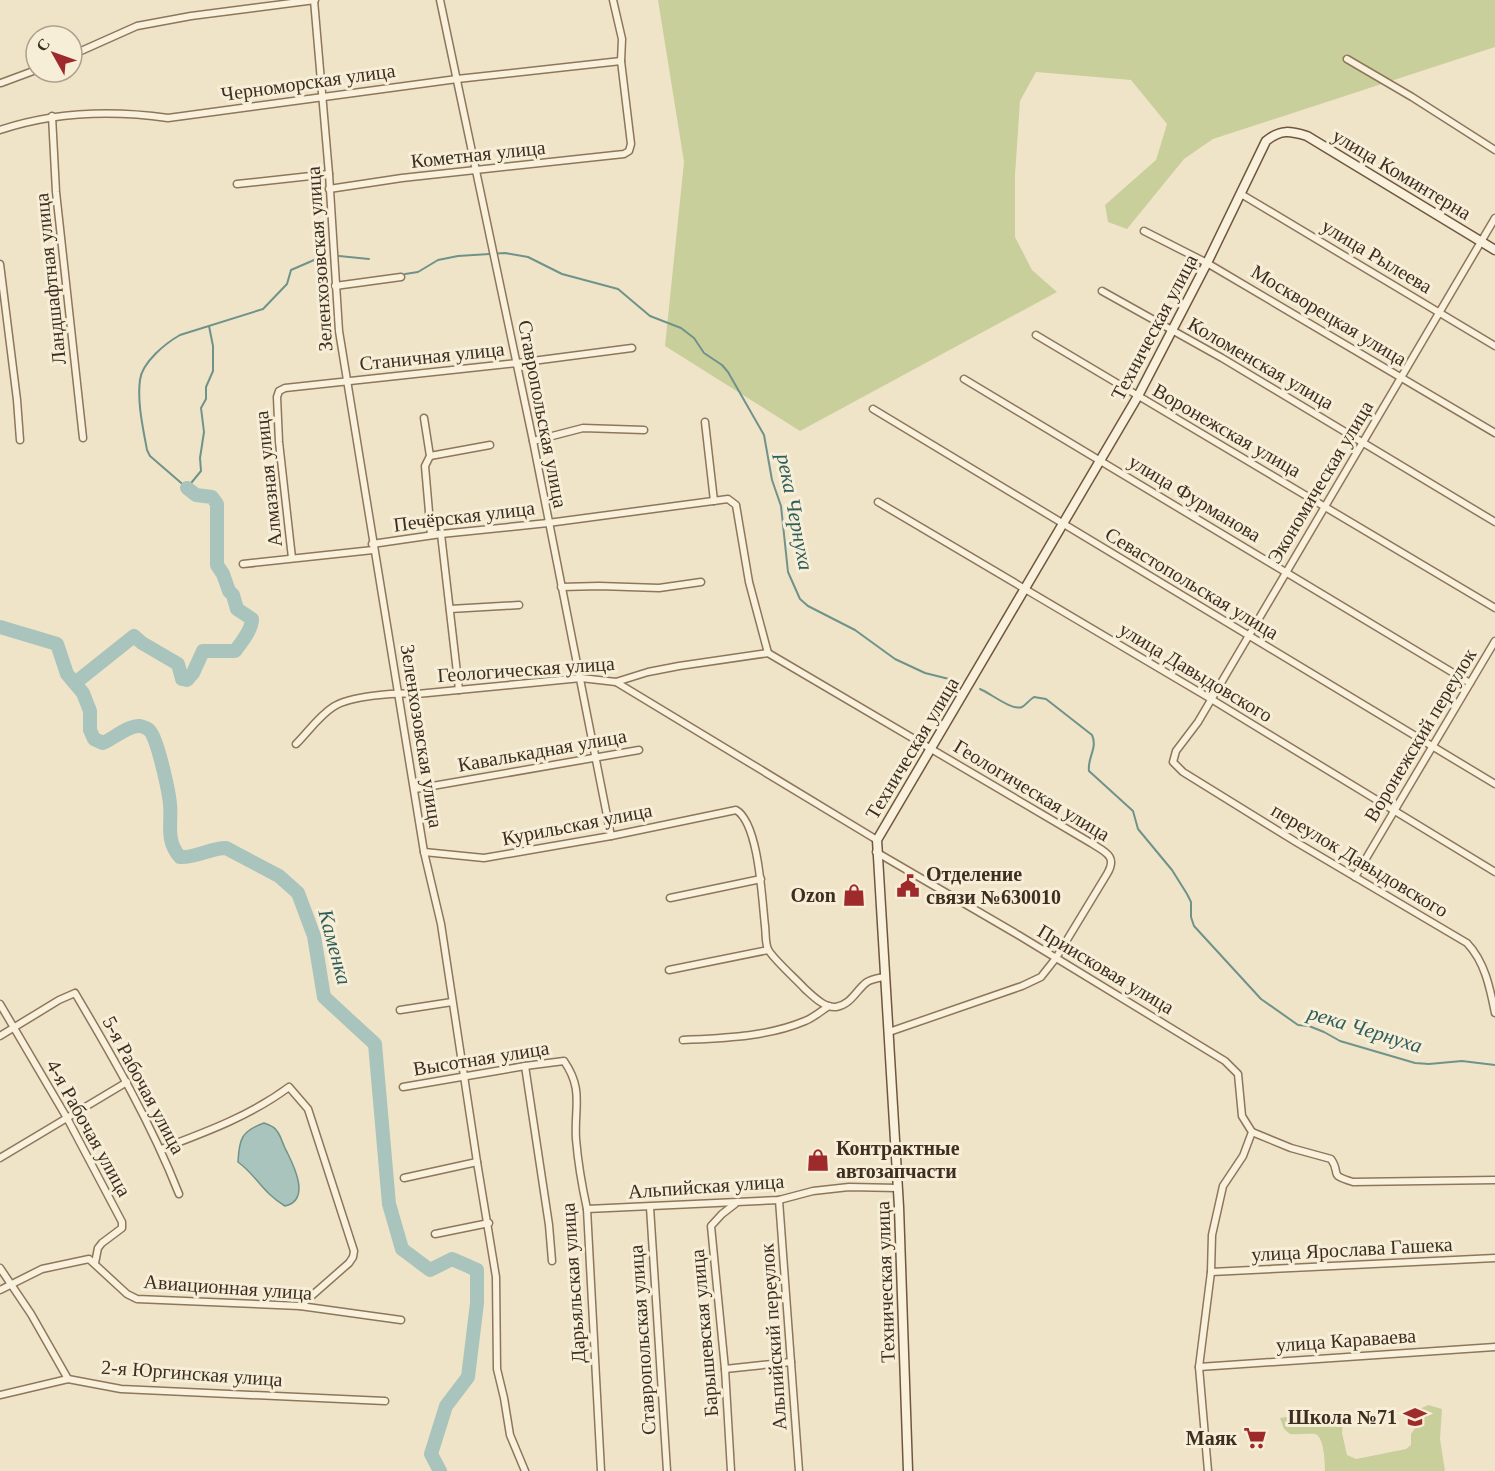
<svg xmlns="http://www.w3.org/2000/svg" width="1495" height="1471" font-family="Georgia,serif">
<rect width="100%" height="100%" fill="#f0e4c8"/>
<g fill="#c9cf9b">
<polygon points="658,0 1495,0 1495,47 1213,139 1184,159 1127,229 1108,222 1105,205 1156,160 1167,124 1131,80 1036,72 1020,101 1015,175 1015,237 1032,270 1057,292 800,431 665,346 684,162"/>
<path d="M1428,1405L1442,1409L1440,1439L1445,1471H1325C1325,1463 1324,1436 1315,1434C1307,1433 1298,1435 1290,1434L1284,1429L1280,1418L1319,1412L1343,1419L1342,1433L1347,1455L1356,1459L1406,1449L1411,1445V1434L1420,1421V1409Z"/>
</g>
<path fill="#a9c4bc" stroke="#6f938a" stroke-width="1.5" d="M264,1123C267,1124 270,1125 273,1127C281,1132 282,1144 287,1152C294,1166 311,1200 285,1206C262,1192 257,1176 238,1162C239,1140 241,1131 264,1123Z"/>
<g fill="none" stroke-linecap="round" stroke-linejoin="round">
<g stroke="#6f938a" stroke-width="2">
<polyline points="339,256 369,259"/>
<polyline points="405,274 418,272 438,260 458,256 505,253 528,257 562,274 618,289 650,316 681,328 694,338 704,353 722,365 728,372 764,435 772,480 781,506 788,572 800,599 808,606 855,630 895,659 925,673 957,681"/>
<path d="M209,326L213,346V371L206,387V399L201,408L204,432L200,458L201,471L187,488L150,456L147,450C143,428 137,402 140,380C142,362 166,343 180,335L263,309L287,284L291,270L321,257H327"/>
<path d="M980,689C990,693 1012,711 1022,707C1026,705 1029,700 1034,697L1046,699L1092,735C1098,748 1087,758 1089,771L1133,811L1138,829L1172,870L1187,894L1191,902V917L1194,926L1261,999L1298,1025L1309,1026L1324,1032L1340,1041L1415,1063L1429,1064L1462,1061L1495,1065"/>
</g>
<g stroke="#a9c4bc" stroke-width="14">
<path d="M0,627L57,644L67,674L83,693L90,711V730L94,739L103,743C114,738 129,725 140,726C144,727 147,728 149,730C157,735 169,793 170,804C172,824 165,840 180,857C196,858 210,848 226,848L279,876L298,893L314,936L324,997L375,1044L389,1204L402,1249L430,1270L452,1259L477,1270V1303L468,1377L446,1406L431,1454L440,1471"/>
<path d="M75,683L134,636L142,643L178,664L182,679L187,680L193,673L203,651H235C241,643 252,630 252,619L237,609L233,595L229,591L223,574L217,565V504L212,497L196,495L187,488"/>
</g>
<g stroke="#8d765c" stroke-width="9">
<g id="street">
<polyline points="314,0 329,174 339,331 424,852 441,924 477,1162 496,1277 497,1369 504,1398 510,1435 525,1471"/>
<polyline points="440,0 533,441 611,836"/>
<polyline points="72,55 137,26 191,16 315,0"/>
<polyline points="1347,59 1412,97 1495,150"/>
<polyline points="1,83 36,70"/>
<polyline points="52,116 56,192 83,438"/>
<path d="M0,130C54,112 111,110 168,118L457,79L621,61"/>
<polyline points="237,184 329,174"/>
<polyline points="329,189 402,178 624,154 629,151 631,144 621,61 622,39 613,0"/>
<polyline points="1241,194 1495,346"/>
<path d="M1495,218L1198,722L1176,751L1173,762L1183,772L1296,842L1467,943C1485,962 1490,988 1495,1013"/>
<polyline points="1144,231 1207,263 1495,433"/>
<polyline points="0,264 17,400 20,440"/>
<polyline points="335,286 401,277"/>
<polyline points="1102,291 1222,358 1495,522"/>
<polyline points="1036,335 1495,608"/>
<polyline points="964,379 1470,683"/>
<polyline points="873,409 1495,784"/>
<polyline points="424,418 430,456 425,466 431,535"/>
<polyline points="705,422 714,501"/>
<polyline points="533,441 583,428 644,430"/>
<polyline points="430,456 490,445"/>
<polyline points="878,502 1211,699 1495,872"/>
<polyline points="441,534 459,690"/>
<polyline points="372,544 441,534 548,523 728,499 736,505 749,582 768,653"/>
<polyline points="292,558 279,442 277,397 279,391 285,388 517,363 632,348"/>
<polyline points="243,564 373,550"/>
<polyline points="561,587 599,586 659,588 701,582"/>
<polyline points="450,609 519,605"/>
<polyline points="616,682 877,840"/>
<path d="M296,744C308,732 319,716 333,707C349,696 398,692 417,694L581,678L616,682L648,672L679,666L768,653L1091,843C1105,852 1118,856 1107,874L1056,958L1041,977L1022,986L889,1032"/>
<polyline points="415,789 639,750"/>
<path d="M424,852L484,858L611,836L736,810C759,823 762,900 765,926C766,933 765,943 768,949C771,957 798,981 805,989C813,996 824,1008 836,1007C852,1004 856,990 867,982C872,979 879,978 884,977"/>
<polyline points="876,852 1020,936 1225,1061 1238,1074 1242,1116 1252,1132 1243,1156 1223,1186 1212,1235 1211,1272 1199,1367 1208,1471"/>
<polyline points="1355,877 1495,641"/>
<polyline points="670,898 761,879"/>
<polyline points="669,970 768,950"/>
<polyline points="0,1004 67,1118 122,1222 122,1228 102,1243 98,1248 95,1263"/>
<polyline points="400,1010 452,1002"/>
<path d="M0,1036L59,1000L75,993C114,1059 151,1123 179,1194"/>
<path d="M683,1040C724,1038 767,1037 805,1021C813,1018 821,1011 829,1006"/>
<polyline points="525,1066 549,1225 552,1261"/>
<path d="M403,1087L525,1066L564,1061C584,1090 574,1107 576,1139C578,1163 582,1186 587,1209L601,1471"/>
<path d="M1252,1132L1291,1148L1331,1159C1342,1175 1327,1174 1353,1182L1495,1180"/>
<path d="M161,1149C206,1132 250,1116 289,1087L308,1109L354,1251L353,1257L349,1263L300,1306"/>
<polyline points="0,1158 127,1082"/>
<polyline points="404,1178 477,1162"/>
<polyline points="779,1200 799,1471"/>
<polyline points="650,1207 667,1471"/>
<polyline points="587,1209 779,1200 813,1191 849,1187 898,1188"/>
<polyline points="435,1234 489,1223"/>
<polyline points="0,1268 31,1314 68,1379"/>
<polyline points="1211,1272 1495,1258"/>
<polyline points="0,1290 42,1269 89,1259 127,1294 137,1299 300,1306 401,1320"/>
<polyline points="1199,1367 1495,1347"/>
<polyline points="725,1369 791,1362"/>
<polyline points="0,1395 68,1379 121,1389 385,1401"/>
<polyline points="731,1471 725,1369 711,1226 722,1214 735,1204"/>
</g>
</g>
<g stroke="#6f573f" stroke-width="11">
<path id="secondary" d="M908,1471L899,1207L877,840L1138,396L1207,263L1266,141C1281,129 1290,131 1307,136L1495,250"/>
</g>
<use href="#street" stroke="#faf1dc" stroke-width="6"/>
<use href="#secondary" stroke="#faf1dc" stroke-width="8"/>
</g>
<defs>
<g id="civic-bare" transform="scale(1.8)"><path d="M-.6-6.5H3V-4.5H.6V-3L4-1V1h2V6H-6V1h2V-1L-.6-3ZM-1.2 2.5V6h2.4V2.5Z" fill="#9e2a2b" stroke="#f7eed8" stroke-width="2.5" paint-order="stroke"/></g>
<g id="shop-bare" transform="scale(1.8)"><path d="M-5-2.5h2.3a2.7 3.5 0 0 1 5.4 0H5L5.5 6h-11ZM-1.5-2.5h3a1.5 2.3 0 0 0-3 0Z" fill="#9e2a2b" stroke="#f7eed8" stroke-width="2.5" paint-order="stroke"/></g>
<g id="school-bare" transform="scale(1.8)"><path d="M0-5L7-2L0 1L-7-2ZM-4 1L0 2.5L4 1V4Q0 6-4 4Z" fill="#9e2a2b" stroke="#f7eed8" stroke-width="2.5" paint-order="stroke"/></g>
<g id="supermarket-bare" transform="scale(1.8)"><path d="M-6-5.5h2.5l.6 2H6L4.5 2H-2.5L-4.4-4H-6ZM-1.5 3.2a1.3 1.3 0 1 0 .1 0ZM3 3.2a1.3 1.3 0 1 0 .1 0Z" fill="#9e2a2b" stroke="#f7eed8" stroke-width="2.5" paint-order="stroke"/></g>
</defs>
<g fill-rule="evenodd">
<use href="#civic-bare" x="908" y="886"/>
<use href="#shop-bare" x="854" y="895"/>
<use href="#shop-bare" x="818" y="1160"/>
<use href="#school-bare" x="1415" y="1417"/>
<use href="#supermarket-bare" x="1255" y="1438"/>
</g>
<g text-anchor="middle" stroke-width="6" stroke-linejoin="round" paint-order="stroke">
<g font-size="20" fill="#3d2e20" stroke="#f7eed8">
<text transform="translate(308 82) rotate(-8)" y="7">Черноморская улица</text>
<text transform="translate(478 154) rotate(-6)" y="7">Кометная улица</text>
<text transform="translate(1402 174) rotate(31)" y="7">улица Коминтерна</text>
<text transform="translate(1377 256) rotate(31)" y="7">улица Рылеева</text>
<text transform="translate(319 259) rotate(-94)" y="7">Зеленхозовская улица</text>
<text transform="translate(50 279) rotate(-96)" y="7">Ландшафтная улица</text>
<text transform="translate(1329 315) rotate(31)" y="7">Москворецкая улица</text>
<text transform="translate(1154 327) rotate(-62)" y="7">Техническая улица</text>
<text transform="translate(432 356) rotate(-6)" y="7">Станичная улица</text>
<text transform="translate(1261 363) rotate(30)" y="7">Коломенская улица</text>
<text transform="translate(543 414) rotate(79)" y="7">Ставропольская улица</text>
<text transform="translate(1227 430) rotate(30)" y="7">Воронежская улица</text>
<text transform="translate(268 479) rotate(-96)" y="7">Алмазная улица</text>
<text transform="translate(1320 482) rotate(-59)" y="7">Экономическая улица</text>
<text transform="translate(1195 498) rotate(31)" y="7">улица Фурманова</text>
<text transform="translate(464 516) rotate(-7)" y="7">Печёрская улица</text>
<text transform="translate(1192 583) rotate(31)" y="7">Севастопольская улица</text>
<text transform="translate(526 669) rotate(-4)" y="7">Геологическая улица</text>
<text transform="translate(1196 672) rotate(31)" y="7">улица Давыдовского</text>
<text transform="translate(1420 735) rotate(-59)" y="7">Воронежский переулок</text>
<text transform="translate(422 736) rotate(81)" y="7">Зеленхозовская улица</text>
<text transform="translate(912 748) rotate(-59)" y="7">Техническая улица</text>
<text transform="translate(542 750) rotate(-10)" y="7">Кавалькадная улица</text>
<text transform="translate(1032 790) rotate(31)" y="7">Геологическая улица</text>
<text transform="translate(577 824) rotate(-11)" y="7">Курильская улица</text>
<text transform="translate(1360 860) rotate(31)" y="7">переулок Давыдовского</text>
<text transform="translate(1106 969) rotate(31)" y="7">Приисковая улица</text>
<text transform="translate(481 1058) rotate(-9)" y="7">Высотная улица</text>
<text transform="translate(144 1085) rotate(62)" y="7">5-я Рабочая улица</text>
<text transform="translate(89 1128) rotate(61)" y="7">4-я Рабочая улица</text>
<text transform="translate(706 1186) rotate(-4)" y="7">Альпийская улица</text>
<text transform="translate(1352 1249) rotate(-3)" y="7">улица Ярослава Гашека</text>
<text transform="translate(885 1282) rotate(-92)" y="7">Техническая улица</text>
<text transform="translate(573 1283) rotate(-94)" y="7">Дарьяльская улица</text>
<text transform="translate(228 1287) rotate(4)" y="7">Авиационная улица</text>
<text transform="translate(704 1333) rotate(-95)" y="7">Барышевская улица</text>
<text transform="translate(773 1337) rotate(-94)" y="7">Альпийский переулок</text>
<text transform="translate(642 1340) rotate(-94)" y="7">Ставропольская улица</text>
<text transform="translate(1346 1340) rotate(-4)" y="7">улица Караваева</text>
<text transform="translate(192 1373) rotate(4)" y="7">2-я Юргинская улица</text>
</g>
<g font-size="20" font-weight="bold" fill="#3d2e20" stroke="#f7eed8" text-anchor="end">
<text x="926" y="881" text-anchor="start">Отделение<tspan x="926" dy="23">связи №630010</tspan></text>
<text x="836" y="902">Ozon</text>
<text x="836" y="1155" text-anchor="start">Контрактные<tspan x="836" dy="23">автозапчасти</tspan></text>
<text x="1397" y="1424">Школа №71</text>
<text x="1237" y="1445">Маяк</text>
</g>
<g font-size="21" font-style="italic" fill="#2f5d5a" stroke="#f7eed8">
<text transform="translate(795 512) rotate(79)" y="7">река Чернуха</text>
<text transform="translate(335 947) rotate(75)" y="7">Каменка</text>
<text transform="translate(1365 1029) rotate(17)" y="7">река Чернуха</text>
</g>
</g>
<g transform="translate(54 54) rotate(310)"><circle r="28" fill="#f7eed8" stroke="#ada18e" stroke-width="1.5"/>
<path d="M0-4.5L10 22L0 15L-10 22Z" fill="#9e2a2b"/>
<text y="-9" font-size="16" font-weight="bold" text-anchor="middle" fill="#3d2e20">С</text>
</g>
</svg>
